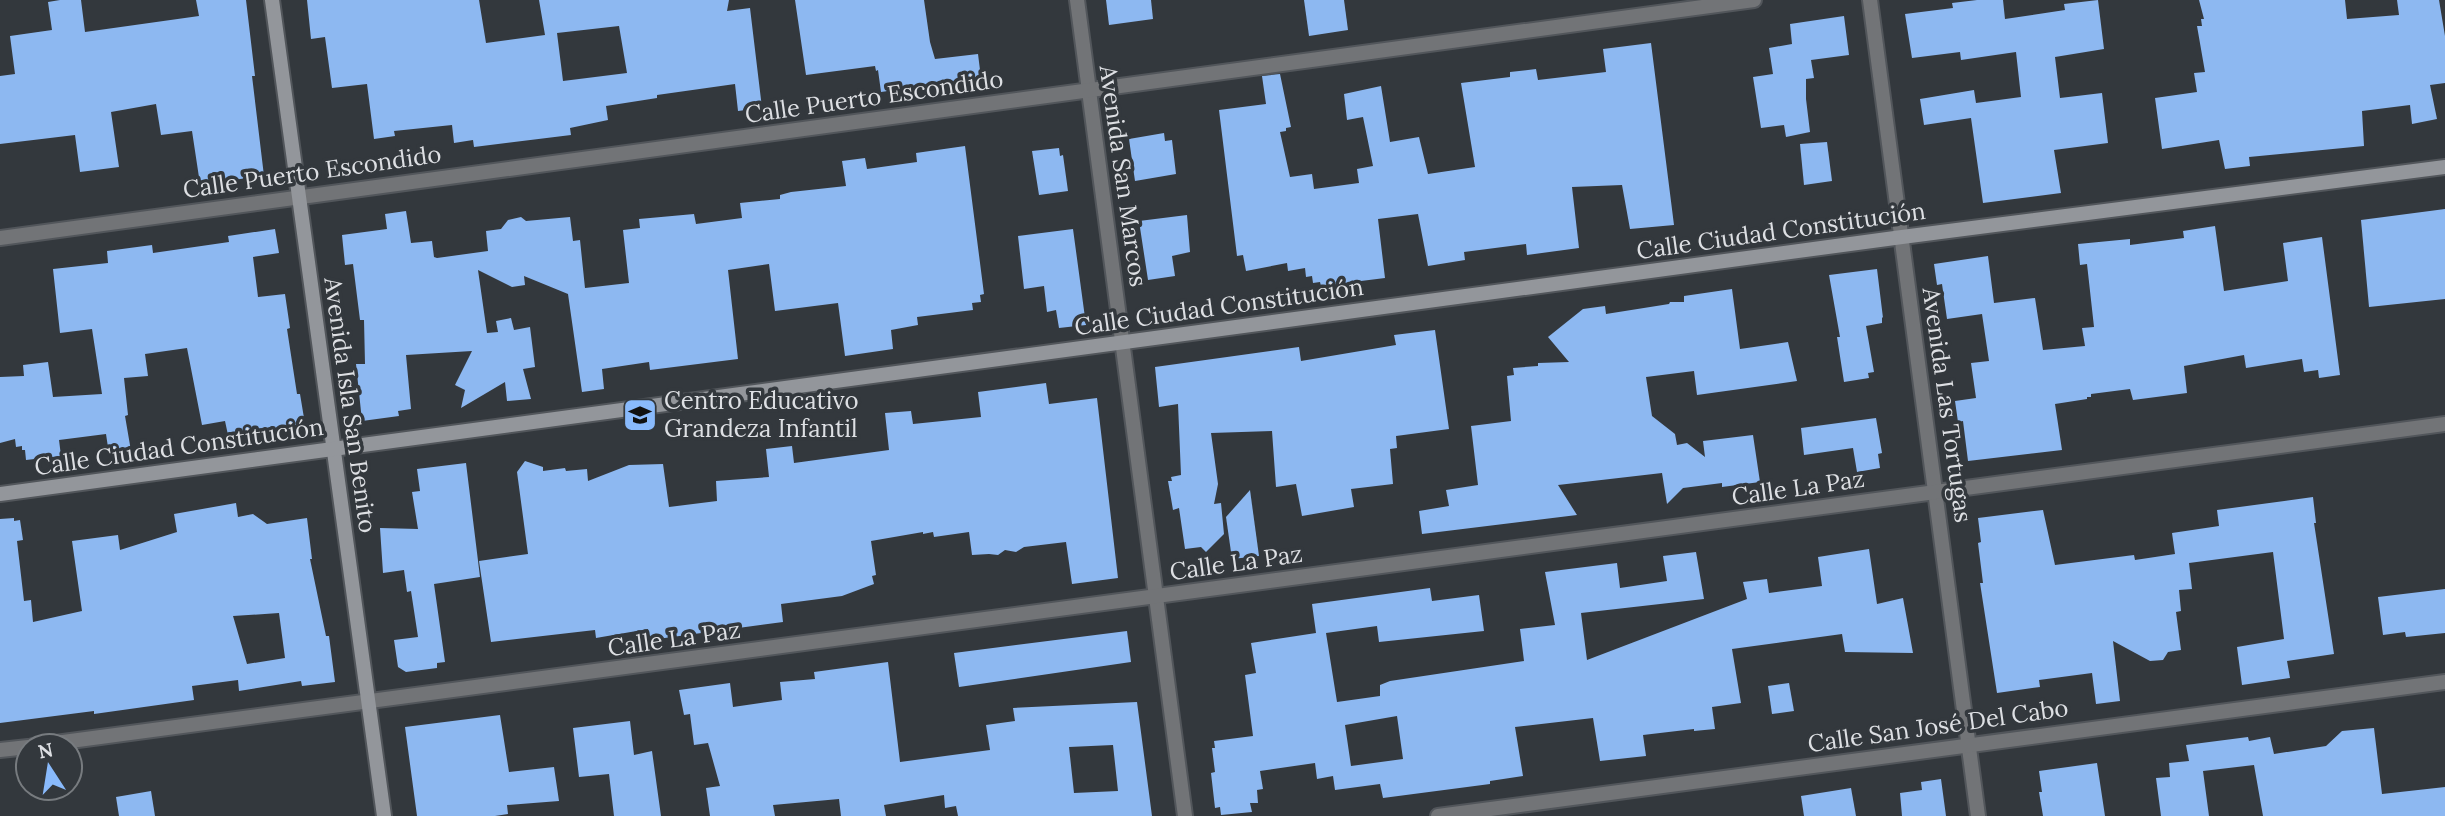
<svg xmlns="http://www.w3.org/2000/svg" width="2445" height="816" font-family="Lora,serif">
<rect width="100%" height="100%" fill="#33383d"/>
<g fill="#8db8f1" fill-rule="evenodd">
<polygon points="60,0 81,0 85,32 199,16 196,0 246,0 255,76 252,76 264,176 200,184 192,131 161,135 156,104 111,112 119,167 80,172 75,135 0,144 0,76 15,74 10,36 52,30 48,2"/>
<path d="M307,0H479L486,43L545,35L539,0H729L727,11L750,8L762,108L738,111L735,84L657,95V98L606,106L608,120L570,128L571,135L474,147L473,140L454,143L452,125L394,131L395,136L374,139L367,84L332,88L325,37L311,39ZM619,26L627,73L563,81L557,33Z"/>
<polygon points="795,0 924,0 930,42 935,59 978,54 981,78 881,92 878,70 876,71 875,66 806,75"/>
<polygon points="1106,0 1151,0 1153,19 1109,25"/>
<polygon points="1304,0 1344,0 1348,30 1309,36"/>
<polygon points="1977,0 2003,0 2005,19 2065,10 2064,4 2098,0 2104,49 2055,57 2060,98 2102,93 2108,143 2054,150 2061,193 1983,203 1971,118 1924,125 1920,99 1974,90 1976,103 2021,97 2016,52 1961,60 1960,52 1912,58 1905,14 1953,8 1952,3"/>
<polygon points="2199,0 2345,0 2347,19 2399,15 2397,0 2439,0 2445,36 2445,83 2430,85 2437,119 2412,124 2410,105 2362,111 2364,146 2249,157 2250,166 2225,169 2219,140 2162,149 2155,98 2197,92 2194,73 2205,72 2197,26 2202,26 2201,19 2204,19"/>
<polygon points="1844,16 1849,55 1811,60 1814,78 1806,79 1806,99 1810,132 1786,137 1784,125 1761,128 1753,77 1773,74 1769,48 1792,44 1790,24"/>
<polygon points="1651,43 1674,225 1630,229 1622,185 1572,187 1579,248 1527,255 1526,244 1464,252 1465,260 1428,266 1418,214 1378,219 1385,278 1321,286 1320,282 1313,283 1312,276 1306,277 1305,268 1288,271 1287,263 1246,271 1243,255 1237,256 1219,110 1266,104 1262,76 1280,74 1291,127 1286,128 1286,131 1280,132 1290,177 1312,174 1314,189 1359,183 1357,169 1373,166 1363,117 1347,120 1344,94 1381,86 1390,142 1419,137 1428,174 1475,167 1461,83 1510,77 1510,72 1536,69 1538,80 1606,72 1603,49"/>
<polygon points="1164,133 1165,141 1172,140 1176,174 1135,181 1129,139"/>
<polygon points="1827,142 1832,181 1804,185 1800,144"/>
<polygon points="965,146 984,294 980,295 981,302 972,303 973,310 917,317 918,325 891,330 893,349 845,356 838,303 775,311 769,264 728,270 738,359 650,370 649,362 602,369 604,389 582,392 568,294 524,276 525,285 512,287 478,270 487,333 498,332 496,321 511,318 514,330 530,327 535,367 523,369 531,399 507,401 505,382 461,408 465,390 455,385 472,351 406,355 411,409 398,411 399,416 362,421 356,364 365,364 364,320 360,320 353,264 345,265 342,235 387,229 385,214 406,211 411,243 432,241 434,257 437,258 488,251 486,231 501,229 508,220 521,217 526,221 570,217 573,241 580,240 585,288 629,283 623,230 640,228 639,219 694,214 696,224 742,218 740,203 780,199 780,195 791,192 846,186 842,161 865,158 867,169 917,162 916,153"/>
<polygon points="1059,148 1060,156 1063,155 1068,191 1039,195 1032,151"/>
<polygon points="2445,209 2445,299 2369,307 2361,220"/>
<polygon points="1187,215 1190,252 1172,256 1175,276 1148,280 1139,221"/>
<polygon points="2215,226 2224,291 2288,281 2283,243 2322,237 2340,375 2319,378 2318,370 2304,372 2302,359 2246,368 2244,355 2184,366 2187,393 2133,400 2130,389 2091,394 2091,397 2087,397 2087,399 2055,404 2062,450 1968,461 1963,421 1958,422 1955,401 1976,398 1971,363 1989,361 1982,314 1947,319 1942,284 1937,285 1934,264 1988,256 1994,303 2035,298 2043,350 2085,346 2082,328 2094,327 2087,264 2080,265 2078,244 2130,239 2130,245 2184,238 2183,231"/>
<polygon points="275,229 279,253 253,257 258,297 285,294 290,328 287,329 297,394 300,394 306,430 254,436 253,430 228,435 225,421 202,425 187,348 145,354 148,376 124,378 128,415 125,416 131,451 109,454 106,434 59,440 61,456 26,460 25,450 22,450 22,446 16,447 15,439 0,443 0,377 24,376 23,365 48,362 53,397 102,394 92,329 60,333 53,269 108,263 107,251 152,245 153,253 229,242 228,236"/>
<polygon points="1073,229 1086,325 1059,328 1056,310 1047,312 1044,286 1024,289 1018,236"/>
<polygon points="1877,269 1883,318 1882,317 1882,323 1866,326 1874,372 1868,373 1869,378 1844,382 1837,337 1840,337 1829,275"/>
<polygon points="1732,289 1740,349 1788,342 1797,381 1697,395 1694,371 1646,377 1652,416 1675,434 1677,445 1687,443 1705,457 1703,441 1753,435 1760,482 1722,487 1722,483 1683,488 1667,504 1662,473 1558,485 1577,515 1422,534 1419,511 1449,506 1446,490 1478,485 1471,426 1511,421 1507,376 1514,375 1513,368 1538,366 1538,363 1569,362 1548,337 1583,309 1605,306 1606,314 1669,304 1670,302 1684,302 1684,296"/>
<polygon points="1435,330 1449,429 1396,436 1397,448 1390,449 1393,484 1351,489 1354,507 1302,516 1296,484 1276,487 1272,431 1211,433 1218,484 1214,504 1221,503 1224,534 1206,552 1201,547 1185,549 1179,508 1173,510 1168,481 1172,481 1171,477 1181,475 1178,404 1159,407 1155,367 1299,347 1301,361 1396,345 1394,335"/>
<polygon points="1046,383 1049,404 1097,398 1118,578 1072,584 1066,542 1024,547 1016,552 1005,550 998,555 989,554 972,555 969,532 934,537 933,532 923,534 923,532 871,541 876,575 872,576 874,584 842,596 781,604 783,622 650,640 648,629 596,638 595,630 491,642 479,561 528,554 517,472 525,461 543,467 543,471 565,468 566,471 587,469 588,481 629,465 663,464 669,507 717,501 716,481 769,477 766,449 792,446 794,463 889,450 885,413 911,411 913,424 981,417 978,392"/>
<polygon points="1876,418 1882,453 1878,454 1880,468 1857,472 1853,448 1804,455 1801,428"/>
<polygon points="466,463 480,577 434,584 445,662 437,663 437,668 406,672 398,667 394,640 418,637 411,591 407,592 404,570 383,573 380,528 418,529 412,492 420,491 417,469"/>
<polygon points="1250,490 1259,556 1232,559 1226,517"/>
<polygon points="2313,497 2316,523 2314,523 2334,654 2287,661 2290,678 2242,685 2237,647 2284,639 2273,552 2189,563 2192,589 2179,590 2181,611 2176,612 2181,650 2168,652 2163,660 2150,661 2113,641 2120,701 2096,704 2092,673 2039,680 2040,687 1997,693 1980,583 1983,583 1978,543 1981,542 1978,518 2043,510 2055,565 2134,555 2135,560 2175,554 2172,533 2219,526 2217,510"/>
<path d="M236,503L238,517L253,514L267,524L307,518L312,559H310L326,636H329L335,682L302,686L301,681L239,691L238,680L192,686L194,700L94,714V711L0,723V519L14,518V521L20,520L23,540L17,541L24,601L31,600L33,622L82,611L72,541L118,535L120,550L177,532L174,514ZM279,613L285,658L247,664L233,616Z"/>
<path d="M1869,549L1877,604L1903,598L1913,653L1845,652L1842,634L1732,649L1741,703L1712,707L1715,729L1694,731V729L1643,735L1646,756L1600,761L1593,718L1515,727L1523,776L1490,781V784L1383,798L1380,784L1335,790L1333,776L1317,779L1315,763L1260,771L1263,789L1257,790L1258,803H1250L1252,812L1221,815L1220,807L1215,808L1211,773L1215,772L1212,748H1215L1214,741L1253,736L1245,675L1256,673L1251,643L1316,633L1312,604L1430,588L1432,601L1479,595L1484,631L1379,642L1377,626L1326,633L1337,702L1380,696V685L1390,681L1524,661L1520,629L1555,625L1545,572L1617,563L1620,588L1667,581L1663,556L1696,552L1704,599L1581,613L1587,660L1747,599L1743,582L1767,579L1769,593L1822,586L1818,557ZM1397,716L1403,759L1351,766L1345,725Z"/>
<polygon points="2445,589 2445,633 2406,637 2405,632 2383,635 2378,597"/>
<polygon points="1127,631 1131,662 959,687 954,653"/>
<path d="M888,662L900,762L990,750L986,725L1015,721L1013,708L1137,702L1152,816H958L956,806L945,808L944,795L884,805L886,816H841L839,799L773,805L775,816H710L706,788L720,786L708,743L694,745L690,714L684,715L679,690L730,683L733,707L782,700L780,682L815,679L814,672ZM1113,745L1118,791L1074,793L1069,747Z"/>
<polygon points="1789,683 1794,711 1772,714 1768,686"/>
<polygon points="500,715 509,772 554,767 559,801 507,805 508,814 495,816 417,816 405,727"/>
<polygon points="630,721 634,755 652,751 661,816 614,816 609,774 579,777 573,728"/>
<polygon points="2374,728 2382,794 2445,787 2445,816 2263,816 2254,765 2203,771 2209,816 2161,816 2156,778 2170,777 2169,763 2189,761 2186,745 2248,737 2249,741 2270,737 2274,754 2326,746 2342,731"/>
<polygon points="2097,763 2105,816 2043,816 2039,792 2042,792 2039,771"/>
<polygon points="1941,779 1946,816 1902,816 1900,793 1922,790 1921,782"/>
<polygon points="1851,788 1856,816 1804,816 1801,796"/>
<polygon points="151,791 155,816 119,816 116,797"/>
</g>
<g fill="none" stroke-linecap="round" stroke-linejoin="round">
<g stroke="#52565b" stroke-width="18">
<g id="street">
<polyline points="1077,0 1185,816"/>
<polyline points="1870,0 1978,816"/>
<polyline points="0,238 1754,0"/>
<polyline points="33,746 2445,424"/>
<polyline points="0,750 28,747"/>
<polyline points="1438,816 2445,682"/>
</g>
</g>
<g stroke="#52565b" stroke-width="18">
<g id="secondary">
<polyline points="272,0 384,816"/>
<polyline points="0,494 1902,237 2445,167"/>
</g>
</g>
<use href="#street" stroke="#727477" stroke-width="14"/>
<use href="#secondary" stroke="#93969b" stroke-width="14"/>
</g>
<defs>
<g id="school-square" transform="scale(1.75)"><rect x="-9" y="-9" width="18" height="18" rx="4" fill="#89bafc" stroke="#33383d"/><path d="M0-5L7-2L0 1L-7-2ZM-4 1L0 2.5L4 1V4Q0 6-4 4Z" fill="#111"/></g>
</defs>
<g fill-rule="evenodd">
<use href="#school-square" x="640" y="415"/>
</g>
<g text-anchor="middle" stroke-width="7" stroke-linejoin="round" paint-order="stroke">
<g font-size="24" fill="#dddfe3" stroke="#33383d">
<text transform="translate(874 97) rotate(-8)" y="8">Calle Puerto Escondido</text>
<text transform="translate(312 172) rotate(-8)" y="8">Calle Puerto Escondido</text>
<text transform="translate(1123 176) rotate(82)" y="8">Avenida San Marcos</text>
<text transform="translate(1781 231) rotate(-8)" y="8">Calle Ciudad Constitución</text>
<text transform="translate(1219 307) rotate(-8)" y="8">Calle Ciudad Constitución</text>
<text transform="translate(350 405) rotate(82)" y="8">Avenida Isla San Benito</text>
<text transform="translate(1947 405) rotate(82)" y="8">Avenida Las Tortugas</text>
<text transform="translate(179 447) rotate(-8)" y="8">Calle Ciudad Constitución</text>
<text transform="translate(1798 488) rotate(-8)" y="8">Calle La Paz</text>
<text transform="translate(1236 563) rotate(-8)" y="8">Calle La Paz</text>
<text transform="translate(674 639) rotate(-8)" y="8">Calle La Paz</text>
<text transform="translate(1938 726) rotate(-8)" y="8">Calle San José Del Cabo</text>
</g>
<g font-size="24" fill="#dddfe3" stroke="#33383d" text-anchor="start">
<text x="664" y="409">Centro Educativo<tspan x="664" dy="28">Grandeza Infantil</tspan></text>
</g>
</g>
<g transform="translate(49 767) rotate(348)"><circle r="33" fill="#33383d" stroke="#777b7f" stroke-width="2"/>
<path d="M0-5L12 26L0 18L-12 26Z" fill="#89bafc"/>
<text y="-10" font-size="19" font-weight="bold" text-anchor="middle" fill="#dddfe3">N</text>
</g>
</svg>
